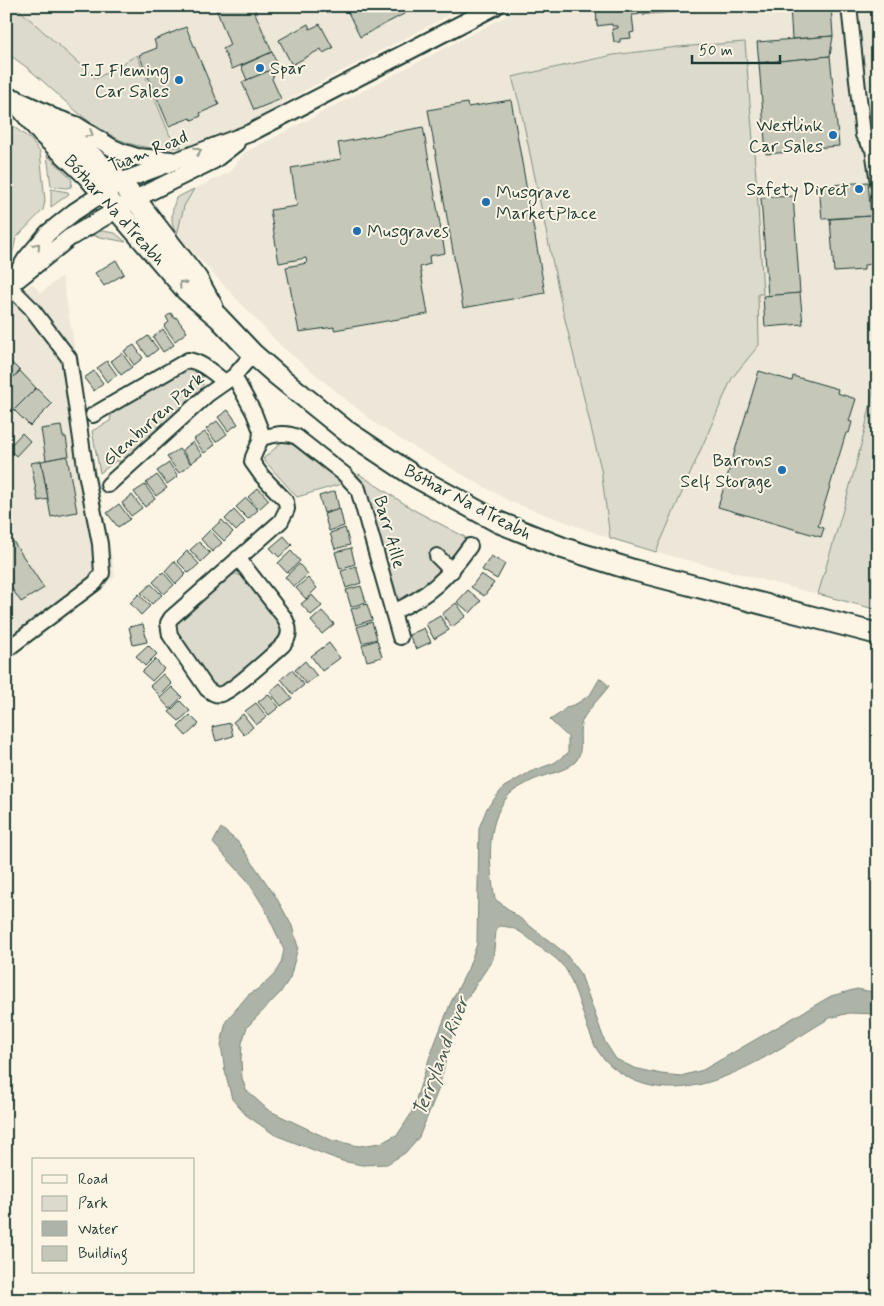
<svg xmlns="http://www.w3.org/2000/svg" width="884" height="1306" font-family="Mynerve,sans-serif">
<rect width="100%" height="100%" fill="#fcf5e5"/>
<filter id="ink" filterUnits="userSpaceOnUse"><feTurbulence type="fractalNoise" baseFrequency=".02" numOctaves="2"/><feDisplacementMap in="SourceGraphic" scale="10" xChannelSelector="R" yChannelSelector="G"/><feConvolveMatrix kernelMatrix="1 2 1 2 8 2 1 2 1" color-interpolation-filters="sRGB"/></filter>
<g filter="url(#ink)">
<g fill="#ece7d8">
<polygon points="15,6 467,6 294,96 251,123 182,147 170,136 137,55 96,79"/>
<polygon points="525,6 878,6 878,610 656,552 732,378 759,344 758,294 763,293 757,189 745,42 678,47 613,54 511,77 520,106 562,307 601,469 609,538 509,501 405,442 376,424 281,346 177,235 184,206 194,189 230,172 244,153"/>
<polygon points="62,276 115,577 6,657 6,311 32,283 41,293"/>
</g>
<g fill="#dcdacc" stroke="#7e8c80">
<path d="M6,6H15L96,79L137,55L170,136L182,147C172,148 162,149 151,148C90,142 56,83 6,53Z"/>
<polygon points="745,42 757,189 763,294 758,294 759,345 732,378 656,552 610,538 601,469 562,307 520,106 512,77 613,55 678,47"/>
<polygon points="6,121 30,139 40,152 45,201 43,210 16,238 11,260 6,269"/>
<polygon points="47,155 70,177 72,181 71,187 66,188 51,186"/>
<polygon points="51,189 68,192 69,194 51,207"/>
<path d="M194,189L184,206L177,235C169,224 172,210 176,198Z"/>
<polygon points="102,231 115,233 126,242 90,235"/>
<path d="M878,363V610L818,594C840,518 866,442 878,363Z"/>
<path d="M189,367C201,371 207,381 200,393L125,462L116,461L100,473L92,431L110,421L112,411Z"/>
<polygon points="284,440 289,442 340,481 341,484 297,497 263,459"/>
<polygon points="359,474 414,510 465,537 460,552 452,559 448,559 439,568 440,574 409,599 401,598 393,592 355,480"/>
<path d="M233,574H237L244,577L281,626V631L279,639L229,684C223,687 220,689 213,687L176,635L175,625L177,622Z"/>
</g>
<path fill="#aeb3a7" stroke="#758479" d="M600,678L609,686C601,697 589,708 583,719C576,733 586,753 574,763C564,772 543,775 531,781C524,785 513,790 508,796C485,823 489,867 495,899L565,953L581,975L605,1042L616,1059L634,1068L661,1074L681,1076L703,1070L831,996L857,989L878,993V1014L849,1013L830,1018C775,1050 697,1111 631,1079C617,1072 602,1060 595,1046C585,1024 580,1000 570,978C568,974 566,968 562,965C556,957 546,952 538,946C525,935 516,926 499,926L496,931L493,959L463,1004L451,1038L439,1088L419,1137L405,1153L387,1164L362,1165L342,1161L275,1135L246,1115L232,1099L225,1071L221,1045L226,1021L248,995L261,987L274,975L281,963L284,950L264,907L247,880L213,843L221,828L238,842L276,897L292,926L298,947L290,978L280,993L247,1027L242,1043L241,1060L242,1078L246,1090L268,1110L331,1140L359,1146L381,1143L398,1134L411,1114L431,1053L451,1002L468,969L477,944L479,828L487,808L504,787L530,772L554,763L568,753V737L550,720L559,714L567,707L576,704L590,695Z"/>
<g fill="#c5c7b9" stroke="#1f3d34">
<polygon points="215,6 256,6 255,13 272,52 232,69 223,49 230,45"/>
<polygon points="345,6 419,6 360,37"/>
<polygon points="596,6 674,6 675,12 632,15 634,32 630,33 631,38 620,39 620,42 614,42 612,29 618,28 618,26 612,26 612,24 597,26"/>
<polygon points="758,6 787,6 788,7 758,10"/>
<polygon points="790,6 831,6 833,36 792,39"/>
<polygon points="308,24 310,29 320,24 333,48 323,53 321,49 292,65 279,40"/>
<polygon points="186,27 219,105 200,113 201,116 192,120 190,118 169,126 139,55 157,48 154,40"/>
<polygon points="833,36 830,56 759,63 757,42"/>
<polygon points="272,52 279,69 275,72 271,70 247,80 241,66"/>
<polygon points="830,56 839,146 801,149 802,151 766,154 759,63"/>
<polygon points="271,70 275,72 272,79 281,99 254,110 242,82"/>
<polygon points="511,100 545,293 463,308 428,110 467,103 468,107"/>
<polygon points="423,127 445,253 429,256 430,264 420,267 428,314 334,330 334,327 299,332 286,267 307,263 306,258 279,263 270,210 297,206 291,168 341,159 338,143"/>
<polygon points="868,182 871,216 822,219 819,186"/>
<polygon points="793,196 800,293 768,296 761,198"/>
<polygon points="871,216 874,249 871,250 872,264 864,265 864,270 834,272 830,219"/>
<polygon points="116,260 124,274 104,286 95,273"/>
<polygon points="800,293 803,324 765,327 763,296"/>
<polygon points="171,313 174,318 176,317 187,332 175,341 164,326 169,322 166,317"/>
<polygon points="163,329 174,345 163,352 153,337"/>
<polygon points="148,336 158,349 148,357 138,343"/>
<polygon points="134,345 143,358 134,365 124,351"/>
<polygon points="122,353 132,367 121,375 111,361"/>
<polygon points="6,357 20,371 6,384"/>
<polygon points="107,361 117,375 107,382 97,368"/>
<polygon points="20,371 36,388 14,410 6,402 6,384"/>
<polygon points="94,371 103,383 94,391 84,378"/>
<polygon points="759,371 792,381 793,376 838,389 837,393 856,399 849,421 852,422 849,433 846,433 818,526 824,528 821,537 718,507"/>
<polygon points="36,388 52,404 30,426 14,410"/>
<polygon points="228,410 238,424 228,431 218,417"/>
<polygon points="217,421 227,434 216,442 206,429"/>
<polygon points="61,426 63,437 66,437 69,456 46,460 41,429"/>
<polygon points="205,432 215,445 204,453 194,439"/>
<polygon points="22,433 30,441 16,456 8,448"/>
<polygon points="193,442 202,455 191,463 182,450"/>
<polygon points="179,449 191,464 179,473 167,457"/>
<polygon points="67,456 77,512 51,517 41,461"/>
<polygon points="41,461 48,499 38,501 31,463"/>
<polygon points="169,463 178,476 167,484 157,471"/>
<polygon points="157,475 167,488 156,496 146,483"/>
<polygon points="145,485 155,499 145,507 134,492"/>
<polygon points="258,488 269,500 259,509 248,497"/>
<polygon points="335,491 339,508 324,513 319,496"/>
<polygon points="132,495 142,508 131,516 122,503"/>
<polygon points="246,498 258,510 248,519 236,507"/>
<polygon points="119,504 130,519 118,527 107,513"/>
<polygon points="340,509 344,526 329,531 324,514"/>
<polygon points="234,510 245,522 236,531 225,519"/>
<polygon points="222,520 233,532 224,541 212,529"/>
<polygon points="345,528 350,545 335,549 330,533"/>
<polygon points="210,530 222,543 212,552 201,539"/>
<polygon points="284,536 292,545 279,557 270,548"/>
<polygon points="13,541 44,588 21,602 6,580 6,545"/>
<polygon points="199,542 210,553 201,562 190,550"/>
<polygon points="351,548 355,564 340,569 335,552"/>
<polygon points="187,551 199,564 189,573 177,561"/>
<polygon points="291,551 300,561 287,573 278,563"/>
<polygon points="491,556 505,564 497,579 482,570"/>
<polygon points="174,561 186,574 176,584 165,571"/>
<polygon points="299,564 308,574 294,587 285,577"/>
<polygon points="356,566 361,583 346,588 341,571"/>
<polygon points="163,572 174,585 164,594 153,582"/>
<polygon points="481,574 494,583 484,596 471,587"/>
<polygon points="308,578 317,588 306,599 296,588"/>
<polygon points="151,584 162,595 152,604 141,593"/>
<polygon points="361,586 366,602 351,607 346,590"/>
<polygon points="468,590 481,601 470,613 457,602"/>
<polygon points="139,594 150,606 141,615 130,603"/>
<polygon points="312,595 322,606 311,615 301,604"/>
<polygon points="456,603 466,616 452,627 442,614"/>
<polygon points="367,604 372,620 356,625 351,609"/>
<polygon points="322,611 334,624 322,634 311,621"/>
<polygon points="440,616 449,630 434,639 426,624"/>
<polygon points="372,622 377,639 362,643 357,627"/>
<polygon points="143,624 147,642 133,645 129,627"/>
<polygon points="424,628 431,642 416,649 409,635"/>
<polygon points="377,640 382,657 367,661 362,645"/>
<polygon points="329,643 340,658 322,671 311,656"/>
<polygon points="148,645 157,654 145,666 136,656"/>
<polygon points="155,659 164,669 152,681 142,672"/>
<polygon points="305,661 317,676 306,684 295,670"/>
<polygon points="292,670 304,685 293,694 281,679"/>
<polygon points="163,674 172,684 160,696 150,686"/>
<polygon points="280,683 292,698 281,706 270,692"/>
<polygon points="172,687 182,697 170,709 160,698"/>
<polygon points="268,694 279,707 269,715 258,702"/>
<polygon points="180,701 190,711 179,721 169,712"/>
<polygon points="256,703 267,717 256,725 245,711"/>
<polygon points="243,714 253,727 244,735 233,722"/>
<polygon points="190,715 199,724 186,736 178,727"/>
<polygon points="230,723 233,736 216,741 212,727"/>
</g>
<g fill="none" stroke-linecap="round" stroke-linejoin="round">
<g stroke="#1f3d34" stroke-width="18">
<g id="minor">
<polyline points="849,6 863,135 873,149 878,183"/>
<path d="M234,376L254,413L261,431L260,441L253,457L252,462L262,476L286,501L287,509L281,521L171,618L168,623L170,635L207,689C211,692 216,696 221,694C232,692 272,655 283,645C291,636 290,627 284,617L238,558"/>
<path d="M93,415L188,360C202,362 213,373 225,382"/>
<path d="M261,438C274,435 284,431 297,437L344,474L358,489L400,637"/>
<polyline points="108,485 207,395 234,376 253,354"/>
<polyline points="437,556 452,571"/>
<path d="M393,612C429,596 447,578 470,546"/>
<polyline points="6,650 95,583 102,573 100,544 86,473 69,358 31,308 9,286"/>
</g>
</g>
<g stroke="#1f3d34" stroke-width="20">
<g id="major">
<polyline points="50,116 76,125 111,147 122,152 137,157 171,160"/>
<polyline points="18,279 69,238 135,199 214,160 236,143"/>
<polyline points="9,286 26,259 48,233 74,212 120,182 250,133 496,6"/>
</g>
</g>
<g stroke="#1f3d34" stroke-width="24">
<g id="highway">
<polyline points="15,100 42,133 87,175 186,290 218,317 253,354 277,375 345,430 414,476 498,522 563,548 633,570 878,634"/>
<polyline points="20,103 46,115 120,182 135,199 197,279 212,306"/>
</g>
</g>
<use href="#minor" stroke="#fcf5e5" stroke-width="14"/>
<use href="#major" stroke="#fcf5e5" stroke-width="16"/>
<use href="#highway" stroke="#fcf5e5" stroke-width="20"/>
</g>
<defs><path id="oneway-chevron" d="M-2-3.5L2.5 0L-2 3.5" fill="none" stroke-width="1.6" stroke-linecap="round" stroke-linejoin="round" transform="scale(1.25)"/></defs>
<g stroke="#8e998c">
<use href="#oneway-chevron" transform="translate(90 134) rotate(33)"/>
<use href="#oneway-chevron" transform="translate(198 151) rotate(-20)"/>
<use href="#oneway-chevron" transform="translate(37 246) rotate(-49)"/>
<use href="#oneway-chevron" transform="translate(182 284) rotate(-132)"/>
</g>
</g>
<g fill="#1f6fb2" stroke="#fcf5e5" stroke-width="2">
<circle cx="260" cy="68" r="5"/>
<circle cx="179" cy="80" r="5"/>
<circle cx="833" cy="135" r="5"/>
<circle cx="859" cy="189" r="5"/>
<circle cx="486" cy="202" r="5"/>
<circle cx="357" cy="231" r="5"/>
<circle cx="782" cy="470" r="5"/>
</g>
<g text-anchor="middle" stroke-width="4" stroke-linejoin="round" paint-order="stroke">
<g font-size="18" fill="#1f3d34" stroke="#fcf5e5" text-anchor="end">
<text x="270" y="74" text-anchor="start">Spar</text>
<text x="169" y="76">J.J Fleming<tspan x="169" dy="21">Car Sales</tspan></text>
<text x="823" y="131">Westlink<tspan x="823" dy="21">Car Sales</tspan></text>
<text x="849" y="195">Safety Direct</text>
<text x="496" y="198" text-anchor="start">Musgrave<tspan x="496" dy="21">MarketPlace</tspan></text>
<text x="367" y="237" text-anchor="start">Musgraves</text>
<text x="772" y="466">Barrons<tspan x="772" dy="21">Self Storage</tspan></text>
</g>
<g font-size="18" fill="#1f3d34" stroke="#fcf5e5">
<text transform="translate(148 151) rotate(-22)" y="6">Tuam Road</text>
<text transform="translate(115 210) rotate(48)" y="6">Bóthar Na dTreabh</text>
<text transform="translate(153 419) rotate(-42)" y="6">Glenburren Park</text>
<text transform="translate(468 502) rotate(28)" y="6">Bóthar Na dTreabh</text>
<text transform="translate(390 532) rotate(74)" y="6">Barr Aille</text>
</g>
<g font-size="19" font-style="italic" fill="#435a51" stroke="#fcf5e5">
<text transform="translate(440 1056) rotate(-69)" y="7">Terryland River</text>
</g>
</g>
<rect width="884" height="1306" fill="none" stroke="#fcf5e5" stroke-width="25"/>
<rect x="12" y="12" width="859" height="1281" fill="none" stroke="#1f3d34" stroke-width="2" filter="url(#ink)"/>
<rect x="32" y="1158" width="162" height="115" fill="#fcf5e5" stroke="#a4ab9e"/>
<rect x="42" y="1175" width="25" height="8" fill="#fcf5e5" stroke="#a4ab9e"/>
<text x="78" y="1184" font-size="15" fill="#1f3d34">Road</text>
<rect x="42" y="1196" width="25" height="15" fill="#dcdacc" stroke="#a4ab9e"/>
<text x="78" y="1208" font-size="15" fill="#1f3d34">Park</text>
<rect x="42" y="1221" width="25" height="15" fill="#aeb3a7" stroke="#a4ab9e"/>
<text x="78" y="1234" font-size="15" fill="#1f3d34">Water</text>
<rect x="42" y="1246" width="25" height="15" fill="#c5c7b9" stroke="#a4ab9e"/>
<text x="78" y="1258" font-size="15" fill="#1f3d34">Building</text>
<path d="M692 55v8h88v-8" fill="none" stroke="#1f3d34" stroke-width="2.5"/>
<text x="699" y="55" font-size="15" fill="#1f3d34" stroke="#fcf5e5" stroke-width="4" paint-order="stroke">50 m</text>
</svg>
